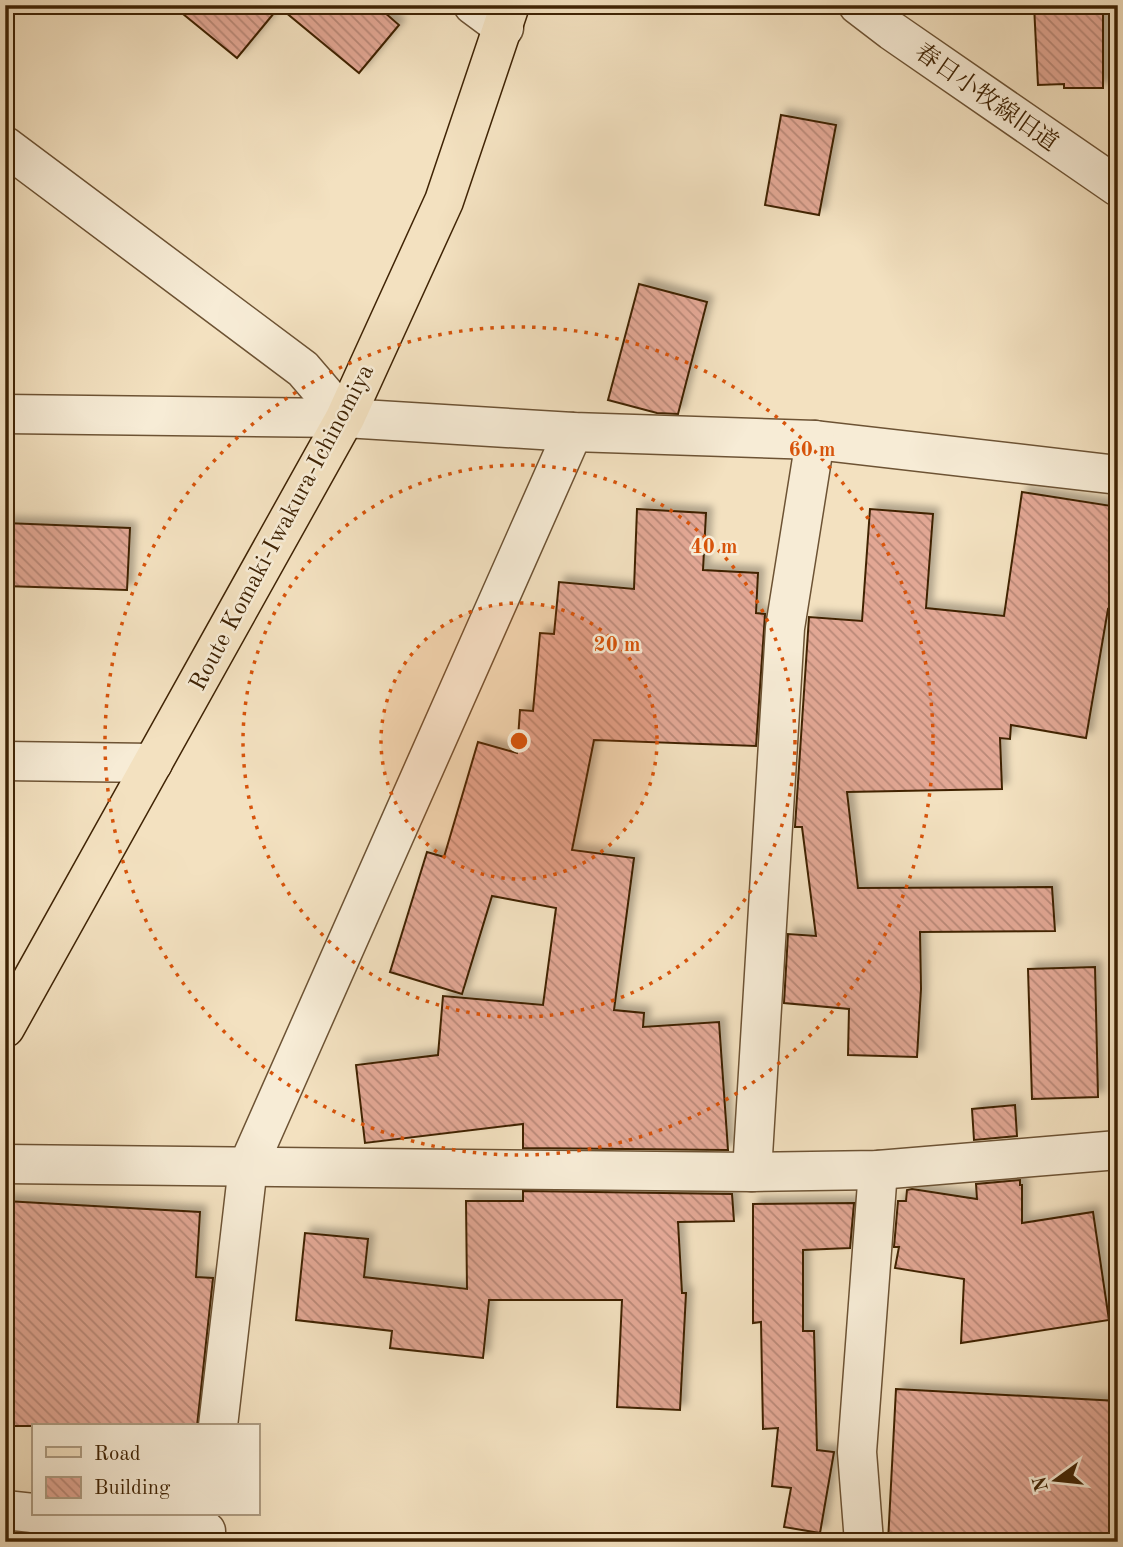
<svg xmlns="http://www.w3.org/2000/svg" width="1123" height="1547" font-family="'Old Standard TT','Noto Serif JP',serif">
<defs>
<pattern id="building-back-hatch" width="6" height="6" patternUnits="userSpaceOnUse" patternTransform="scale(1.75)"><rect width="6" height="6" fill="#e2a794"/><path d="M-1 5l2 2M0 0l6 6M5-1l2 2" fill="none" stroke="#b98877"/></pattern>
<filter id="shadow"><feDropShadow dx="6" dy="-6" stdDeviation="3.5" flood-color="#0004"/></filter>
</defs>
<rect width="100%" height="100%" fill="#f3e1c0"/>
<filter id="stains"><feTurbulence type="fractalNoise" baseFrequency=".00286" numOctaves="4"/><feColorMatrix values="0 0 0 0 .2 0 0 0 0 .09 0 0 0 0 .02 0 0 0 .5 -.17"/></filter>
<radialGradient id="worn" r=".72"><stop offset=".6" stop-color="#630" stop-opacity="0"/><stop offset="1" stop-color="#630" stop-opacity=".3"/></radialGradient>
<g fill="url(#building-back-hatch)" stroke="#402405" stroke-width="2" filter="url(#shadow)">
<polygon points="172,5 376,5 399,25 359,73 279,7 237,58"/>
<polygon points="1034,5 1103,5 1103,88 1064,88 1064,84 1038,85"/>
<polygon points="781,115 836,125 819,215 765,205"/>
<polygon points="639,284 707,302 678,414 657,413 608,400"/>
<polygon points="1022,492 1118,507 1118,611 1108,609 1086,738 1011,725 1010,739 1000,738 1002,789 847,792 858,888 1052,887 1055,931 920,932 921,989 917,1057 848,1055 849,1009 784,1003 788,934 816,936 802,827 795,827 809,617 862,621 870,509 933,514 926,608 1004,616"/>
<polygon points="637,509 706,513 703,570 758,573 756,613 765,614 756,746 594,740 572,850 634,858 614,1010 644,1013 643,1027 719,1022 728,1150 523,1148 523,1124 365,1143 356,1065 438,1055 443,996 543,1005 556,908 492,896 462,994 390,972 427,852 444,857 478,742 517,753 520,710 533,711 540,633 554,634 559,582 634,589"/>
<polygon points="5,523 130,528 127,590 5,586"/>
<polygon points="1095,967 1098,1097 1032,1099 1028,969"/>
<polygon points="1015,1105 1017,1136 974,1140 972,1109"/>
<polygon points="1020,1180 1020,1185 1022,1185 1022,1223 1093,1212 1109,1320 961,1343 964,1279 895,1268 899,1247 894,1247 898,1201 906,1201 907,1190 912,1189 977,1199 976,1184"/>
<polygon points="523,1191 732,1194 734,1221 678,1222 682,1293 686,1293 680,1410 617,1407 622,1300 489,1300 483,1358 390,1348 392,1331 296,1320 305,1233 368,1239 364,1277 467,1289 466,1201 523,1201"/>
<polygon points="5,1201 200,1212 196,1277 213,1278 197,1426 5,1426"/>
<polygon points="854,1203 850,1248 803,1250 803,1331 814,1331 817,1450 834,1452 820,1533 784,1527 791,1488 772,1486 778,1428 763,1429 761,1322 753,1323 753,1204"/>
<polygon points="896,1389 1118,1401 1118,1542 888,1542"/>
</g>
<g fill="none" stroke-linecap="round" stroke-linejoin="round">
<g stroke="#6d5334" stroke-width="41">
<g id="minor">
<polyline points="473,5 504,28"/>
<polyline points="858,5 892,31 1118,187"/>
<polyline points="5,146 303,369 345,418"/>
<polyline points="5,414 345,418 573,432 815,440 1118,475"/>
<polyline points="5,761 153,763"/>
<polyline points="5,1164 752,1172 878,1170 1118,1150"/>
<polyline points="752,1172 785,628 815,440"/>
<polyline points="218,1426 248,1166 573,432"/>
<polyline points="5,1510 33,1513"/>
<polyline points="37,1514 206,1531"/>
<polyline points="864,1542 857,1452 878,1170"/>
</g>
</g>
<g stroke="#402405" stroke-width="41">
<polyline id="major" points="5,1028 345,418 444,201 510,5"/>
</g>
<use href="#minor" stroke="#f7ecd6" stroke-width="38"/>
<use href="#major" stroke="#f3e1c0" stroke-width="38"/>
</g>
<circle cx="519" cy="741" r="138" fill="#d7540b" fill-opacity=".12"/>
<g fill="none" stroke="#d7540b" stroke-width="3.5" stroke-dasharray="3.5 7">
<circle cx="519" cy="741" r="138"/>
<circle cx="519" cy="741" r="276"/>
<circle cx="519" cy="741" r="414"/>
</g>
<g text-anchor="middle" stroke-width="5" stroke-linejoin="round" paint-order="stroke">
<g font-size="24" fill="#402405" stroke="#f7ecd6">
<text transform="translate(987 97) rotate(35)" y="8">春日小牧線旧道</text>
<text transform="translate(281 527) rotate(-62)" y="8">Route Komaki-Iwakura-Ichinomiya</text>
</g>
</g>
<circle cx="519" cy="741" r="10" fill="#d7540b" stroke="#f7ecd6" stroke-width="3.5"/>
<g font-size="21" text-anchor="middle" font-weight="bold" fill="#d7540b" stroke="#f7ecd6" stroke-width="5" stroke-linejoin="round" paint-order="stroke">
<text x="812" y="456">60 m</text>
<text x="714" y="553">40 m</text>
<text x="617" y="651">20 m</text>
</g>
<rect width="1123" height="1547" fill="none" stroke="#f3e1c0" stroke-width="28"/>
<rect x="7" y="7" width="1109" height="1533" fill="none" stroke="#402405" stroke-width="3.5"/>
<rect x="14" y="14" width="1095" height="1519" fill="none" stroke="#402405" stroke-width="2"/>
<rect x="32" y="1424" width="228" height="91" fill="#f7ecd6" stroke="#ae9c82" stroke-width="2"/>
<rect x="46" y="1447" width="35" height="10" fill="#f3e1c0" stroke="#ae9c82" stroke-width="2"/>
<text x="94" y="1460" font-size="21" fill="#402405">Road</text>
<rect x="46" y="1477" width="35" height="21" fill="url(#building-back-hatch)" stroke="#ae9c82" stroke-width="2"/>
<text x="94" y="1494" font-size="21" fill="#402405">Building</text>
<g transform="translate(1056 1480) rotate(255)" stroke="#f7ecd6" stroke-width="5" paint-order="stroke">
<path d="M0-5L12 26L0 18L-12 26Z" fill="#402405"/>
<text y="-10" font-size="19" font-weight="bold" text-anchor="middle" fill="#402405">N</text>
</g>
<rect width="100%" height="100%" filter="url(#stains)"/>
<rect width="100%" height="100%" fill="url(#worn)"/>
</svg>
